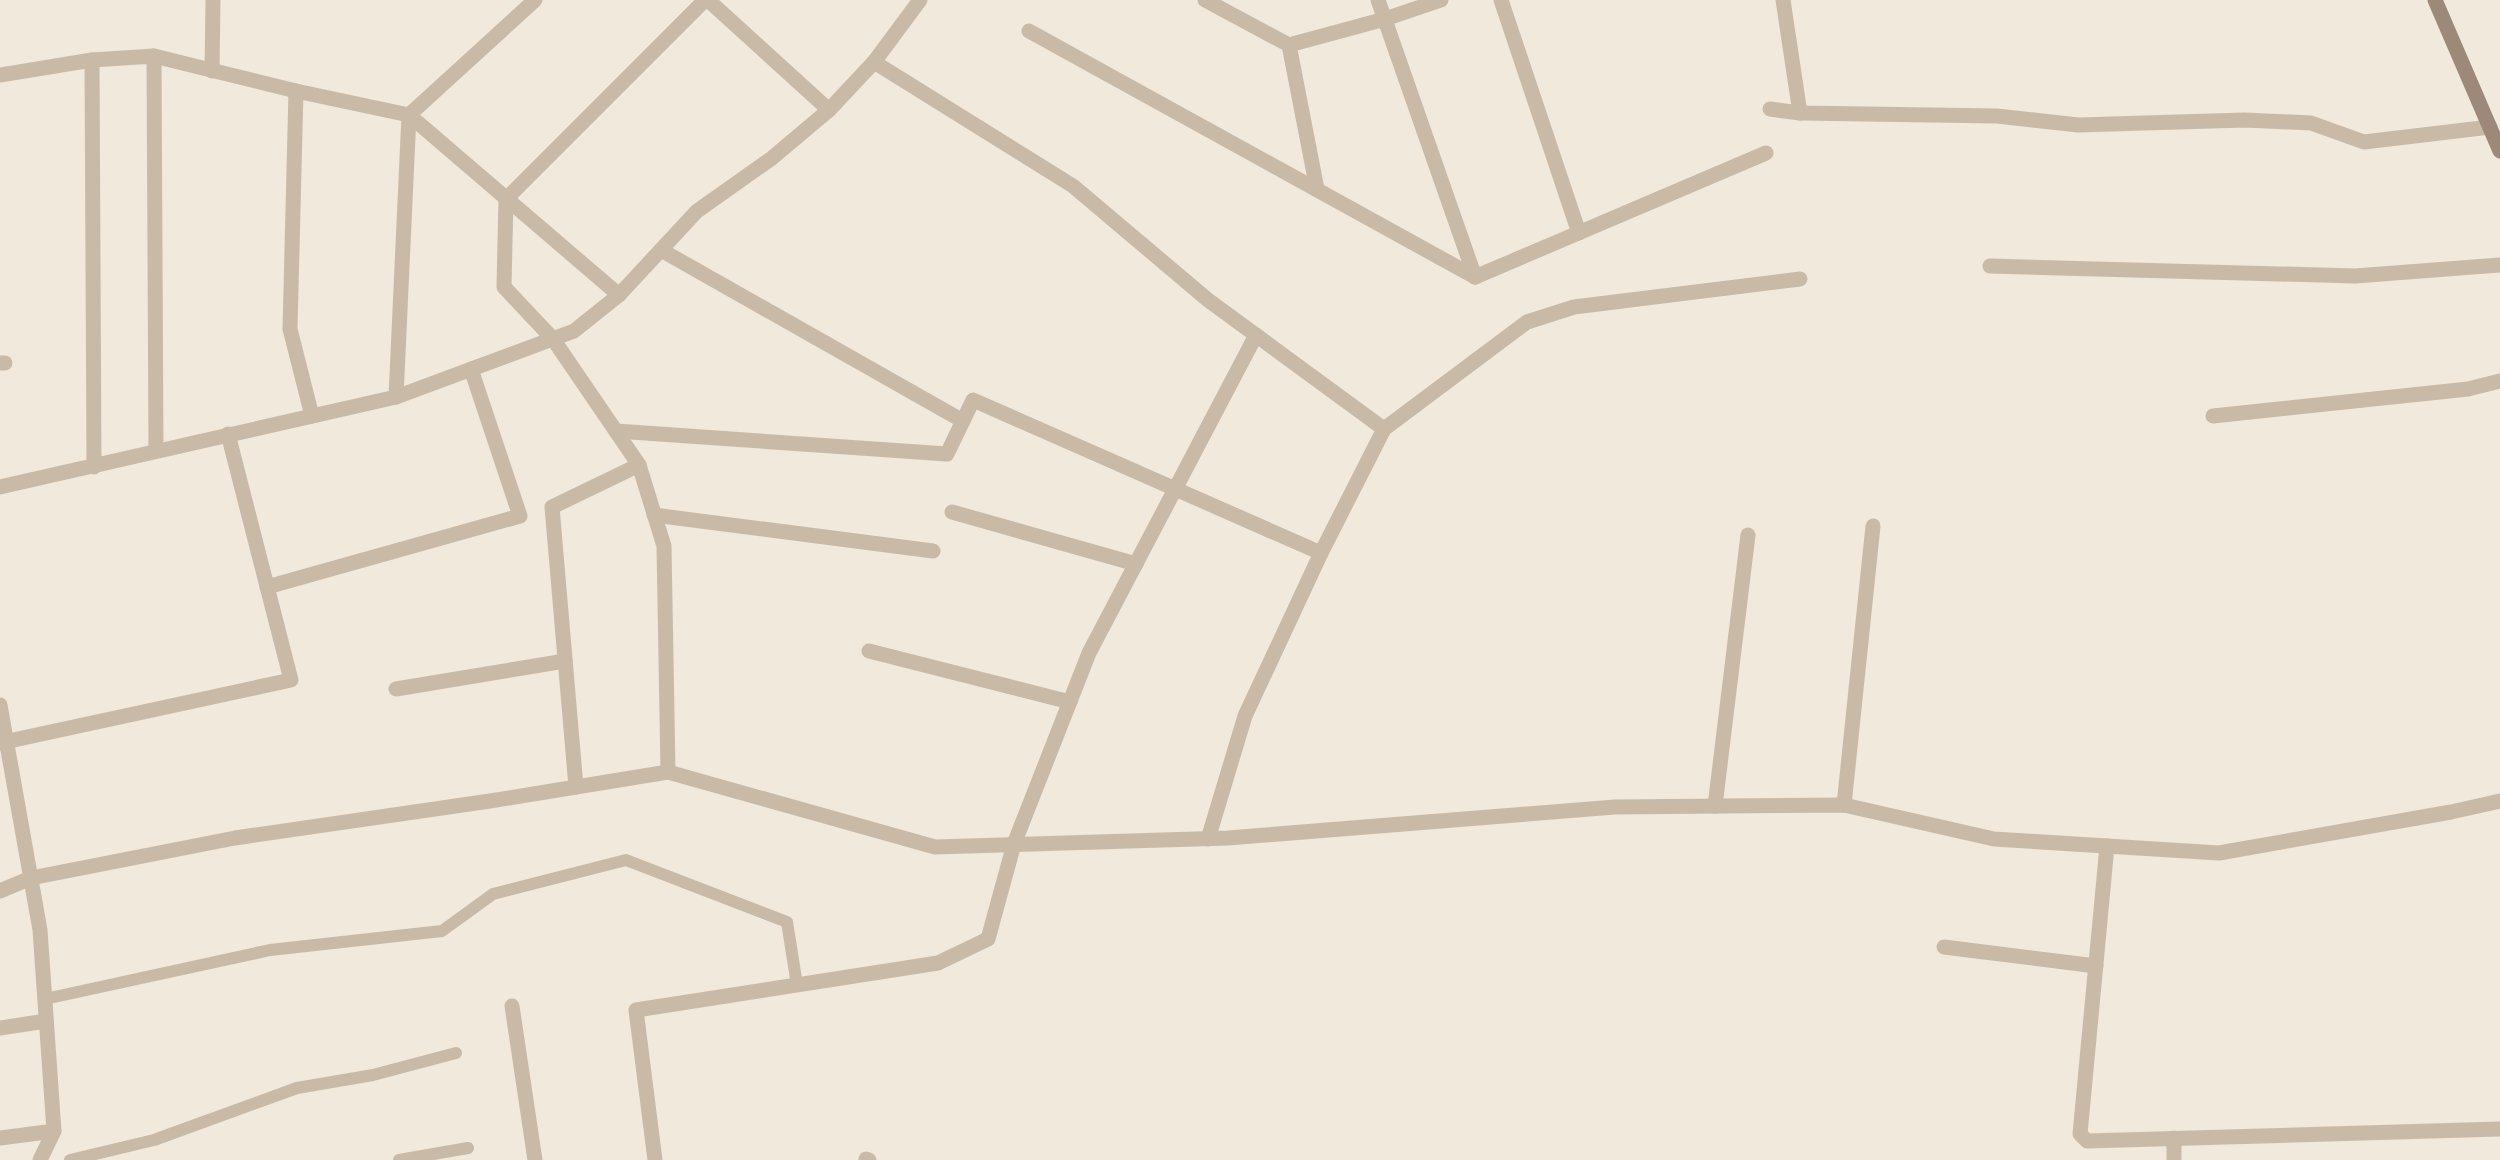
<svg xmlns="http://www.w3.org/2000/svg" width="2500" height="1160" font-family="'PT Sans',sans-serif">
<rect width="100%" height="100%" fill="#f1e9dc"/>
<g fill="none" stroke-linecap="round" stroke-linejoin="round">
<g stroke="#c9baa8" stroke-width="12">
<polyline points="45,999 270,950 442,931 493,894 626,860 787,922 797,985"/>
<polyline points="70,1160 154,1140 297,1088 373,1075 456,1053"/>
<polyline points="399,1160 468,1148"/>
</g>
<g stroke="#c9baa8" stroke-width="15">
<polyline points="708,0 829,110"/>
<polyline points="1205,0 1289,45 1385,19 1441,0"/>
<polyline points="1378,0 1475,277"/>
<polyline points="1501,0 1579,233"/>
<polyline points="1783,0 1800,113"/>
<polyline points="1029,31 1475,277"/>
<polyline points="1289,45 1317,189"/>
<polyline points="154,56 296,91 409,115 619,295"/>
<polyline points="92,60 94,467"/>
<polyline points="874,62 1073,186 1208,300 1384,429"/>
<polyline points="212,71 213,0"/>
<polyline points="0,75 92,60 154,56 156,450"/>
<polyline points="296,91 290,329 312,416"/>
<polyline points="1770,109 1800,113 1997,116 2078,125 2245,120 2311,123 2364,142 2490,127"/>
<polyline points="661,250 963,421"/>
<polyline points="1990,266 2355,276 2500,265"/>
<polyline points="1475,277 1766,153"/>
<polyline points="0,363 5,363"/>
<polyline points="396,397 409,115 535,0"/>
<polyline points="2213,416 2468,389 2500,381"/>
<polyline points="616,431 947,454 973,400 1321,553"/>
<polyline points="0,487 396,397 574,331 619,295 697,211 772,158 829,110 874,62 920,0"/>
<polyline points="952,512 1136,564"/>
<polyline points="654,515 933,551"/>
<polyline points="267,587 520,516 471,369"/>
<polyline points="869,651 1070,702"/>
<polyline points="396,689 565,661"/>
<polyline points="0,705 40,930 54,1131 40,1160"/>
<polyline points="0,743 291,680 228,434"/>
<polyline points="668,772 664,546 639,465 553,339 504,287 506,199 705,0"/>
<polyline points="576,787 552,507 639,465"/>
<polyline points="1844,805 1873,526"/>
<polyline points="1715,806 1748,535"/>
<polyline points="1208,839 1245,716 1321,553 1384,429 1527,322 1574,307 1800,279"/>
<polyline points="2107,846 2080,1134 2087,1141 2500,1129"/>
<polyline points="0,891 31,878 235,838 490,801 668,772 935,847 1228,838 1615,807 1844,805 1994,839 2219,853 2451,812 2500,801"/>
<polyline points="1944,947 2096,966"/>
<polyline points="512,1006 535,1160"/>
<polyline points="0,1028 46,1021"/>
<polyline points="0,1138 54,1131"/>
<polyline points="2174,1138 2174,1160"/>
<polyline points="866,1159 869,1160"/>
<polyline points="655,1160 636,1010 938,963 988,939 1014,844 1089,653 1256,335"/>
</g>
<polyline stroke="#9c8979" stroke-width="15" points="2435,0 2500,151"/>
</g>
</svg>
